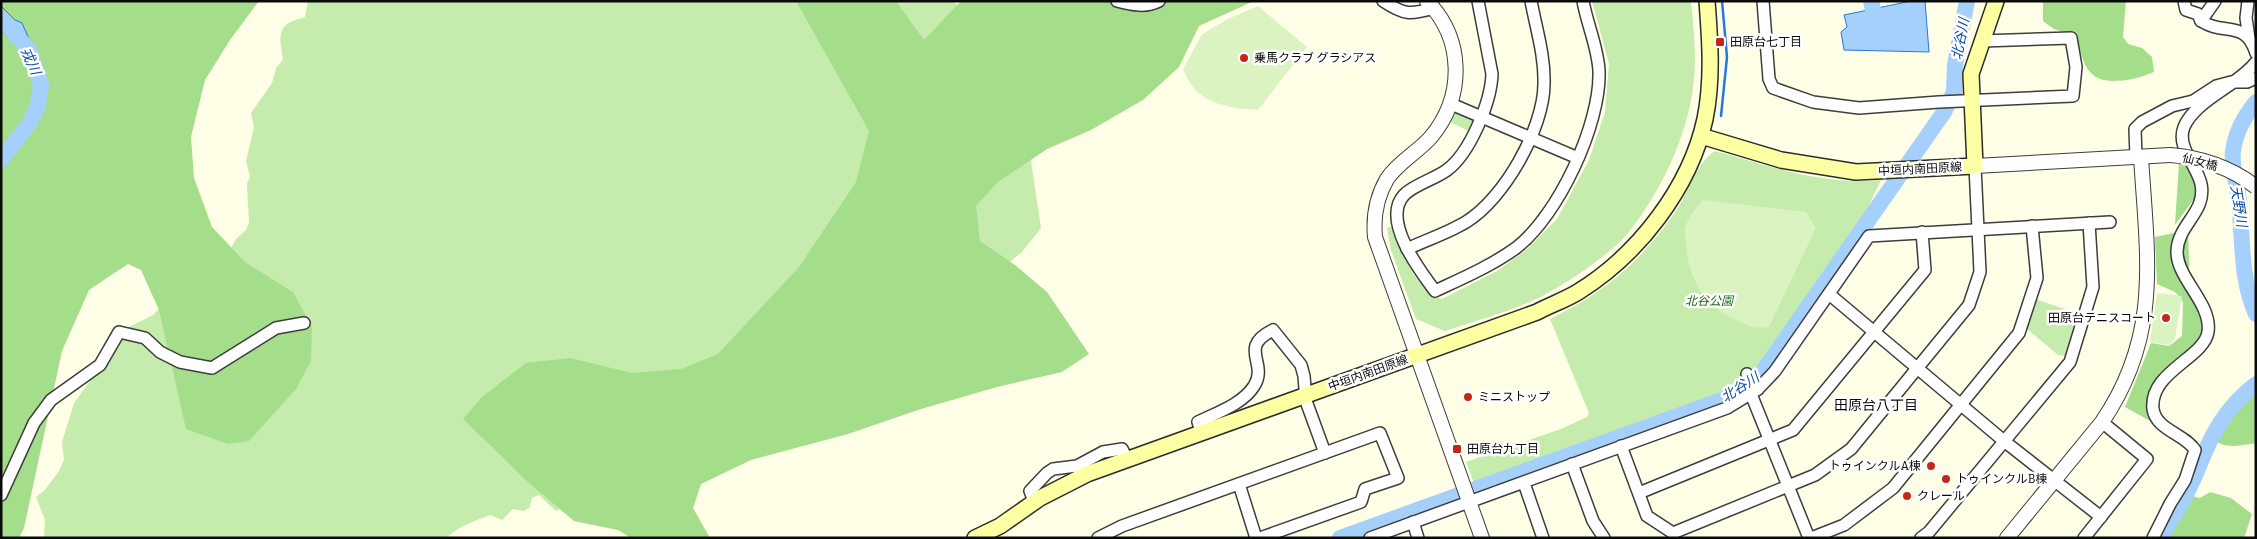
<svg xmlns="http://www.w3.org/2000/svg" width="2257" height="539" font-family="Bitter,'Noto Sans JP',serif">
<rect width="100%" height="100%" fill="#fffee7"/>
<g fill="#c5ecad">
<path d="M308,1H953L974,21L1028,141L1041,228L1021,253L1002,268L556,511L539,495L532,498L530,507L524,511L513,509L502,520L491,515C478,519 456,528 446,538H44L45,520L36,497L44,491L59,471L64,460L62,442L74,403L109,355L119,332L153,315L162,305L226,256L236,239L246,230L249,222L247,184L250,176L246,161L254,127L251,113L272,83L276,68L283,60C282,49 276,34 286,25C290,21 300,19 305,17Z"/>
<path d="M1592,1H1691C1694,30 1697,59 1693,88C1686,139 1661,191 1629,232C1610,255 1562,287 1534,300C1506,313 1474,321 1445,331L1416,319L1391,250L1387,228L1392,227L1413,274L1431,295L1442,299L1497,271L1526,250L1557,219L1589,160L1605,112L1609,64Z"/>
<polygon points="1457,112 1472,119 1473,123 1469,131 1450,122 1453,114"/>
<path d="M1715,151C1769,166 1825,186 1881,180L1858,228L1768,359L1753,375L1722,395L1474,483L1466,462L1561,429L1587,417L1589,413L1550,319C1606,292 1641,261 1676,211C1689,192 1696,163 1715,151Z"/>
<polygon points="2035,299 2080,314 2066,356 2058,355 2026,328"/>
</g>
<g fill="#a5de8b">
<polygon points="1,1 259,1 230,40 205,80 191,137 194,178 212,227 245,262 293,292 312,327 311,361 296,389 249,441 228,444 186,429 159,310 141,270 128,264 89,290 62,351 24,528 19,538 1,538"/>
<polygon points="796,1 896,1 924,40 961,1 1254,1 1199,26 1179,67 1143,100 1091,130 1047,149 998,182 976,206 980,241 1015,265 1047,292 1089,354 1062,372 997,387 921,409 848,434 751,460 701,484 693,508 710,538 631,538 618,530 574,521 530,484 463,419 482,397 526,363 570,358 632,373 681,369 718,354 799,267 856,182 869,131"/>
<path d="M2043,1H2126L2123,37L2128,44L2142,48L2152,57L2154,72C2139,78 2128,81 2112,81C2084,80 2083,58 2076,36L2054,29L2043,21Z"/>
<polygon points="2179,162 2191,168 2199,192 2175,225"/>
<polygon points="2188,230 2190,290 2198,304 2204,325 2202,341 2166,372 2152,422 2125,407 2151,343 2169,346 2182,336 2183,302 2175,292 2157,284 2155,237"/>
<path d="M2256,377V443C2245,445 2222,450 2215,439C2213,435 2213,427 2213,422L2225,405Z"/>
<polygon points="2210,492 2231,498 2252,514 2244,538 2163,538 2181,507 2192,496 2200,498"/>
</g>
<g fill="#daf3c0">
<path d="M1258,6L1307,47L1258,110C1225,108 1195,103 1183,69L1202,34L1228,19Z"/>
<path d="M1703,200L1806,212L1816,228L1769,327C1756,329 1748,326 1736,320C1703,305 1687,276 1686,241C1686,237 1684,233 1685,229C1687,219 1696,207 1703,200Z"/>
<polygon points="2157,293 2182,296 2175,339 2169,345 2150,342"/>
</g>
<g fill="#a6d0fc" stroke="#2679d9">
<polygon points="1911,1 1925,1 1929,52 1844,50 1841,32 1847,27 1844,15"/>
<polygon points="1,6 15,20 22,23 33,48 24,54 1,30"/>
</g>
<g fill="none" stroke-linecap="round" stroke-linejoin="round">
<polyline stroke="#2679d9" stroke-width="2.5" points="1721,116 1727,57 1722,1"/>
<g stroke="#a6d0fc" stroke-width="16">
<polyline points="1871,1 1878,30"/>
<polyline points="1,18 29,50 41,84 38,105 30,122 1,160"/>
<path d="M2256,102C2244,117 2236,131 2233,151C2231,167 2237,183 2239,200C2243,238 2240,279 2256,314"/>
<polyline points="1340,538 1722,400 1743,389 1761,374 1944,112 1954,92 1955,65 1967,1"/>
<path d="M2160,538C2173,518 2191,487 2199,466C2212,433 2227,406 2256,384"/>
</g>
<g stroke="#3d3d3d" stroke-width="14">
<g id="minor">
<path d="M1117,1C1132,5 1146,8 1159,1"/>
<path d="M1383,1C1404,15 1410,15 1434,8"/>
<path d="M1478,1L1492,74C1491,102 1470,153 1447,170C1435,179 1413,185 1404,195C1381,220 1420,271 1435,291C1463,278 1491,266 1516,248C1558,216 1601,124 1599,71C1598,48 1587,24 1583,1"/>
<polyline points="1763,1 1769,79 1773,88 1813,102 1859,108 1939,102 2073,96 2076,67 2071,38 1982,41"/>
<polyline points="2184,1 2186,10 2198,14 2201,21"/>
<path d="M2215,1L2201,21C2224,36 2245,19 2256,53"/>
<polyline points="2248,1 2246,18 2249,38"/>
<polyline points="1451,104 1578,158"/>
<polyline points="2136,157 2135,129 2142,122 2172,106 2193,101 2216,86 2231,82 2247,82 2256,78"/>
<path d="M1407,249C1426,240 1448,233 1466,222C1504,199 1544,128 1544,84C1545,56 1536,28 1531,1"/>
<polyline points="1829,294 2004,441 2101,517"/>
<polyline points="1747,374 1758,389"/>
<polyline points="1751,394 1809,538"/>
<path d="M1201,432L1198,422C1216,413 1243,404 1254,386C1269,363 1237,348 1273,330L1301,365L1304,376L1306,401L1325,453"/>
<polyline points="1621,446 1647,516 1673,533 1815,475 1851,449 1969,305 1980,272 1975,166"/>
<polyline points="1572,464 1593,521 1604,538"/>
<polyline points="1524,483 1543,538"/>
<polyline points="1239,484 1256,538"/>
<polyline points="1639,493 1793,430 1925,270 1922,232"/>
<polyline points="1,495 34,423 51,400 100,365 119,332 145,338 160,352 180,362 212,368 276,328 304,323"/>
<polyline points="1034,501 1030,491 1047,473 1053,469 1077,466 1103,452 1122,449 1127,459"/>
<polyline points="1413,522 1418,538"/>
<polyline points="1098,538 1122,526 1380,433 1398,478 1365,489 1361,502 1260,538"/>
<polyline points="1370,538 1727,408 1758,389 1775,371 1869,236 2110,222"/>
<polyline points="1811,538 1844,525 1893,488 2019,333 2037,278 2032,226"/>
<polyline points="1921,538 1929,532 2070,362 2093,287 2089,223"/>
<polyline points="2084,538 2147,459 2102,422"/>
<path d="M2153,538L2170,504L2185,480L2195,450C2185,434 2156,430 2153,409C2149,372 2204,358 2208,332C2212,303 2177,279 2177,252C2177,225 2207,212 2201,184C2197,165 2176,147 2184,127C2195,100 2239,85 2256,62"/>
</g>
</g>
<g stroke="#3d3d3d" stroke-width="16">
<g id="tertiary">
<path d="M1427,1C1464,39 1465,96 1431,137C1418,152 1398,162 1387,179C1376,198 1373,216 1375,237L1482,538"/>
<polyline points="1975,166 2170,155"/>
<path d="M2007,538L2102,422C2162,334 2147,256 2141,157"/>
</g>
</g>
<g stroke="#2c2c2c" stroke-width="18">
<g id="secondary">
<polyline points="1701,136 1781,160 1856,172 1975,166 1971,74 1996,1"/>
<path d="M975,538L1000,526L1040,498L1087,474L1537,312C1550,305 1565,300 1578,292C1638,255 1690,188 1705,119C1713,80 1710,40 1707,1"/>
</g>
</g>
<use href="#minor" stroke="#fff" stroke-width="11"/>
<use href="#tertiary" stroke="#fff" stroke-width="14"/>
<use href="#secondary" stroke="#fcffa2" stroke-width="15"/>
<g stroke="#3d3d3d" stroke-width="16" stroke-linecap="butt">
<path id="tertiary-bridge" d="M2170,155C2200,157 2232,168 2256,187"/>
</g>
<use href="#tertiary-bridge" stroke="#fff" stroke-width="14"/>
</g>
<g fill="#c52717" stroke="#fff" stroke-width="2">
<rect x="1715" y="37" width="10" height="10" rx="2.5"/>
<circle cx="1244" cy="58" r="5"/>
<circle cx="2166" cy="318" r="5"/>
<circle cx="1468" cy="397" r="5"/>
<rect x="1452" y="444" width="10" height="10" rx="2.5"/>
<circle cx="1931" cy="466" r="5"/>
<circle cx="1946" cy="479" r="5"/>
<circle cx="1907" cy="496" r="5"/>
</g>
<g text-anchor="middle" stroke-width="5" stroke-linejoin="round" paint-order="stroke">
<g font-size="12" fill="#0a0a0a" stroke="#fff" text-anchor="start">
<text x="1730" y="46">田原台七丁目</text>
<text x="1254" y="62">乗馬クラブ グラシアス</text>
<text x="2156" y="322" text-anchor="end">田原台テニスコート</text>
<text x="1478" y="401">ミニストップ</text>
<text x="1467" y="453">田原台九丁目</text>
<text x="1921" y="470" text-anchor="end">トゥインクルA棟</text>
<text x="1956" y="483">トゥインクルB棟</text>
<text x="1917" y="500">クレール</text>
</g>
<g font-size="12" fill="#0a0a0a" stroke="#fff">
<text transform="translate(2200 162) rotate(15)" y="4">仙女橋</text>
<text transform="translate(1920 169) rotate(-3)" y="4">中垣内南田原線</text>
<text transform="translate(1368 373) rotate(-20)" y="4">中垣内南田原線</text>
</g>
<g font-size="12" font-style="italic" fill="#1b6616" stroke="#fff">
<text x="1709" y="305">北谷公園</text>
</g>
<g font-size="14" font-style="italic" fill="#0a4ca5" stroke="#fff">
<text transform="translate(1960 39) rotate(-79)" y="5">北谷川</text>
<text transform="translate(31 61) rotate(66)" y="5">戎川</text>
<text transform="translate(2239 206) rotate(81)" y="5">天野川</text>
<text transform="translate(1740 387) rotate(-33)" y="5">北谷川</text>
</g>
<g font-size="14" fill="#0a0a0a" stroke="#fff">
<text x="1876" y="410">田原台八丁目</text>
</g>
</g>
<rect width="2257" height="539" fill="none" stroke="#0a0a0a" stroke-width="5"/>
</svg>
